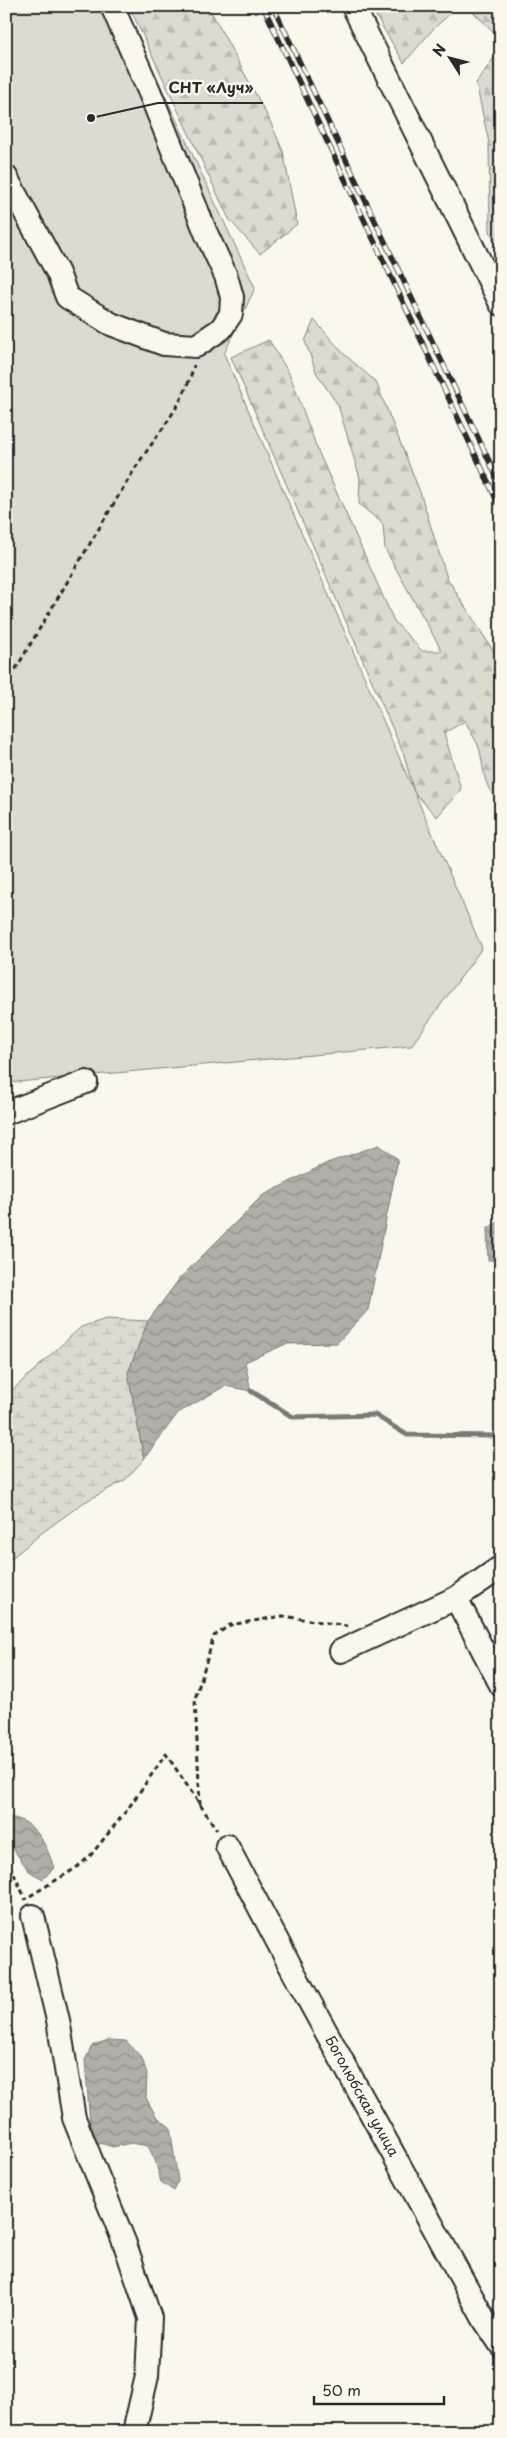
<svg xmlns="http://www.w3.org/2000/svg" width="507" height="2438" font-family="'Playpen Sans',sans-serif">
<defs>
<pattern id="forest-firs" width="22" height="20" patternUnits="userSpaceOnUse" patternTransform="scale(1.25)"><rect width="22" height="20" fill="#dddad0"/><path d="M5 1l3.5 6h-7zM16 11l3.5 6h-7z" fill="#bebbb3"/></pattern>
<pattern id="wetland-marsh" width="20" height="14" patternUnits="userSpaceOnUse" patternTransform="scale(1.25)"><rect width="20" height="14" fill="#dddad0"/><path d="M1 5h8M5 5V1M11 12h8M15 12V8" fill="none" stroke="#bebbb3"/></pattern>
<pattern id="water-waves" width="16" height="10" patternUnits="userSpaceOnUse" patternTransform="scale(1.25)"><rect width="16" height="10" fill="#b1afa7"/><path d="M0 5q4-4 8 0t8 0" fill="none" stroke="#908f88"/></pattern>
</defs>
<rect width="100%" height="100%" fill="#fbf7ec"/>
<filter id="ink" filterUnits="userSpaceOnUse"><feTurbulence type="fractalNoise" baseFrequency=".02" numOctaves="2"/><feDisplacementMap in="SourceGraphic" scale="10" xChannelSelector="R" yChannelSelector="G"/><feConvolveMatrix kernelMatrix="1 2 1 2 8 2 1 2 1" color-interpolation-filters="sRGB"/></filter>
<g filter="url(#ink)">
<polygon fill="#dddad0" stroke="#84827e" points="6,6 123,6 255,288 224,354 482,948 411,1046 6,1083"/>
<g fill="url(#forest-firs)" stroke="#84827e">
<polygon points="129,6 208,6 269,119 283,151 297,224 260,254 229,219"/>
<polygon points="370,6 459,6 434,28 404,63"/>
<polygon points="467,6 501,6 501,39"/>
<polygon points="501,48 501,258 490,231 489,143 476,83"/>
<path d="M314,320L344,354L376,382L420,492L447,578L501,663V801C481,790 485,764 478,745C474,737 469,729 465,721L444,733L461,789L437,817L414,792L404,755L231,357L269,340L290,375L318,451L394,621L422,651H442L385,549L383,524L359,504L360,478L338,405L317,374L305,341Z"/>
</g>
<polygon fill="url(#wetland-marsh)" stroke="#84827e" points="106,1319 148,1321 128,1373 144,1459 125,1480 83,1503 43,1532 6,1563 6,1396 81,1327"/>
<g fill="url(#water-waves)" stroke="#7b7a75">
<polygon points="379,1145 398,1159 368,1310 337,1343 286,1344 245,1362 251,1391 225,1386 178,1413 144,1459 128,1373 148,1321 180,1278 262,1196 327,1163"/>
<polygon points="501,1220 501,1260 488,1260 487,1229"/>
<path d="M6,1817C35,1818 46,1844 54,1868L43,1879L29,1871L6,1839Z"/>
<polygon points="108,2040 126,2041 142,2058 147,2074 146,2098 156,2116 170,2127 178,2181 174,2191 161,2182 155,2160 148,2146 131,2143 113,2147 97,2142 90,2122 85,2060 92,2046"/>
</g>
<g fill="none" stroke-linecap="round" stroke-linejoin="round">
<polyline stroke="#7b7a75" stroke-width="5" points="251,1391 293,1417 375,1415 407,1435 501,1436"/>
<g stroke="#2b2b2b" stroke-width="26">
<g id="minor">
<polyline points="353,6 501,304"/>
<polyline points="6,177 58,273 67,297 111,324 164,344 196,346 221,329 231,314 232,297 226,276 206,233 150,93 112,6"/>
<polyline points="6,1113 86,1082"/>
<polyline points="456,1598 501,1685"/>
<polyline points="341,1651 456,1598 501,1567"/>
<polyline points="227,1846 301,1986 485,2321 501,2345"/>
<polyline points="33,1916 58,2020 74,2118 125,2244 150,2318 147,2376 134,2432"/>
</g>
</g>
<g stroke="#2b2b2b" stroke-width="3" stroke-dasharray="5 4" stroke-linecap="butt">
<path d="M6,685C50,612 92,539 136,467C158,433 184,405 194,365"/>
<polyline points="200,1805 195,1699 214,1636 230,1625 283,1616 347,1626"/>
<polyline points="6,1857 26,1900"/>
<polyline points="30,1896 76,1868 90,1856 127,1810 166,1754 217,1830"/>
</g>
<use href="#minor" stroke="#fbf7ec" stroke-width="22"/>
<g stroke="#2b2b2b" stroke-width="5.5">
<g id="rail">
<polyline points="263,6 501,509"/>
<polyline points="273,6 501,486"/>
</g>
</g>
<use href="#rail" stroke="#fbf7ec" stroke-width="4" stroke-dasharray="11" stroke-linecap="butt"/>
</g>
</g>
<g text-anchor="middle" stroke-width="5" stroke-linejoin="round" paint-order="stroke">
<g font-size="14" fill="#2b2b2b" stroke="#fbf7ec">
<text transform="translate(362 2096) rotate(61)" y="5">Боголюбская улица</text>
</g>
</g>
<path fill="none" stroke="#2b2b2b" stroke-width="2" d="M91 118L158 103H263"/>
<circle fill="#2b2b2b" stroke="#fbf7ec" stroke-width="2" cx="91" cy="118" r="5"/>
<g font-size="15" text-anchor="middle" font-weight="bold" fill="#2b2b2b" stroke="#fbf7ec" stroke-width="5" stroke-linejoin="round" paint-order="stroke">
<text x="211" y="93">СНТ «Луч»</text>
</g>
<rect width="507" height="2438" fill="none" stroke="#fbf7ec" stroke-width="25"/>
<rect x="12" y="12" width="482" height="2413" fill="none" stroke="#2b2b2b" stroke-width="2" filter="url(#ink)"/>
<g transform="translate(450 58) rotate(306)" stroke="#fbf7ec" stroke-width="4" paint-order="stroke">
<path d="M0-4L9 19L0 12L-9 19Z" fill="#2b2b2b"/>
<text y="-8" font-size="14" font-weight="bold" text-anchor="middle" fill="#2b2b2b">N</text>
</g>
<path d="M314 2396v8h130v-8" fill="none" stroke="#2b2b2b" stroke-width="2.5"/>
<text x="322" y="2396" font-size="15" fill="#2b2b2b" stroke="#fbf7ec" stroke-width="4" paint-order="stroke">50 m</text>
</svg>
